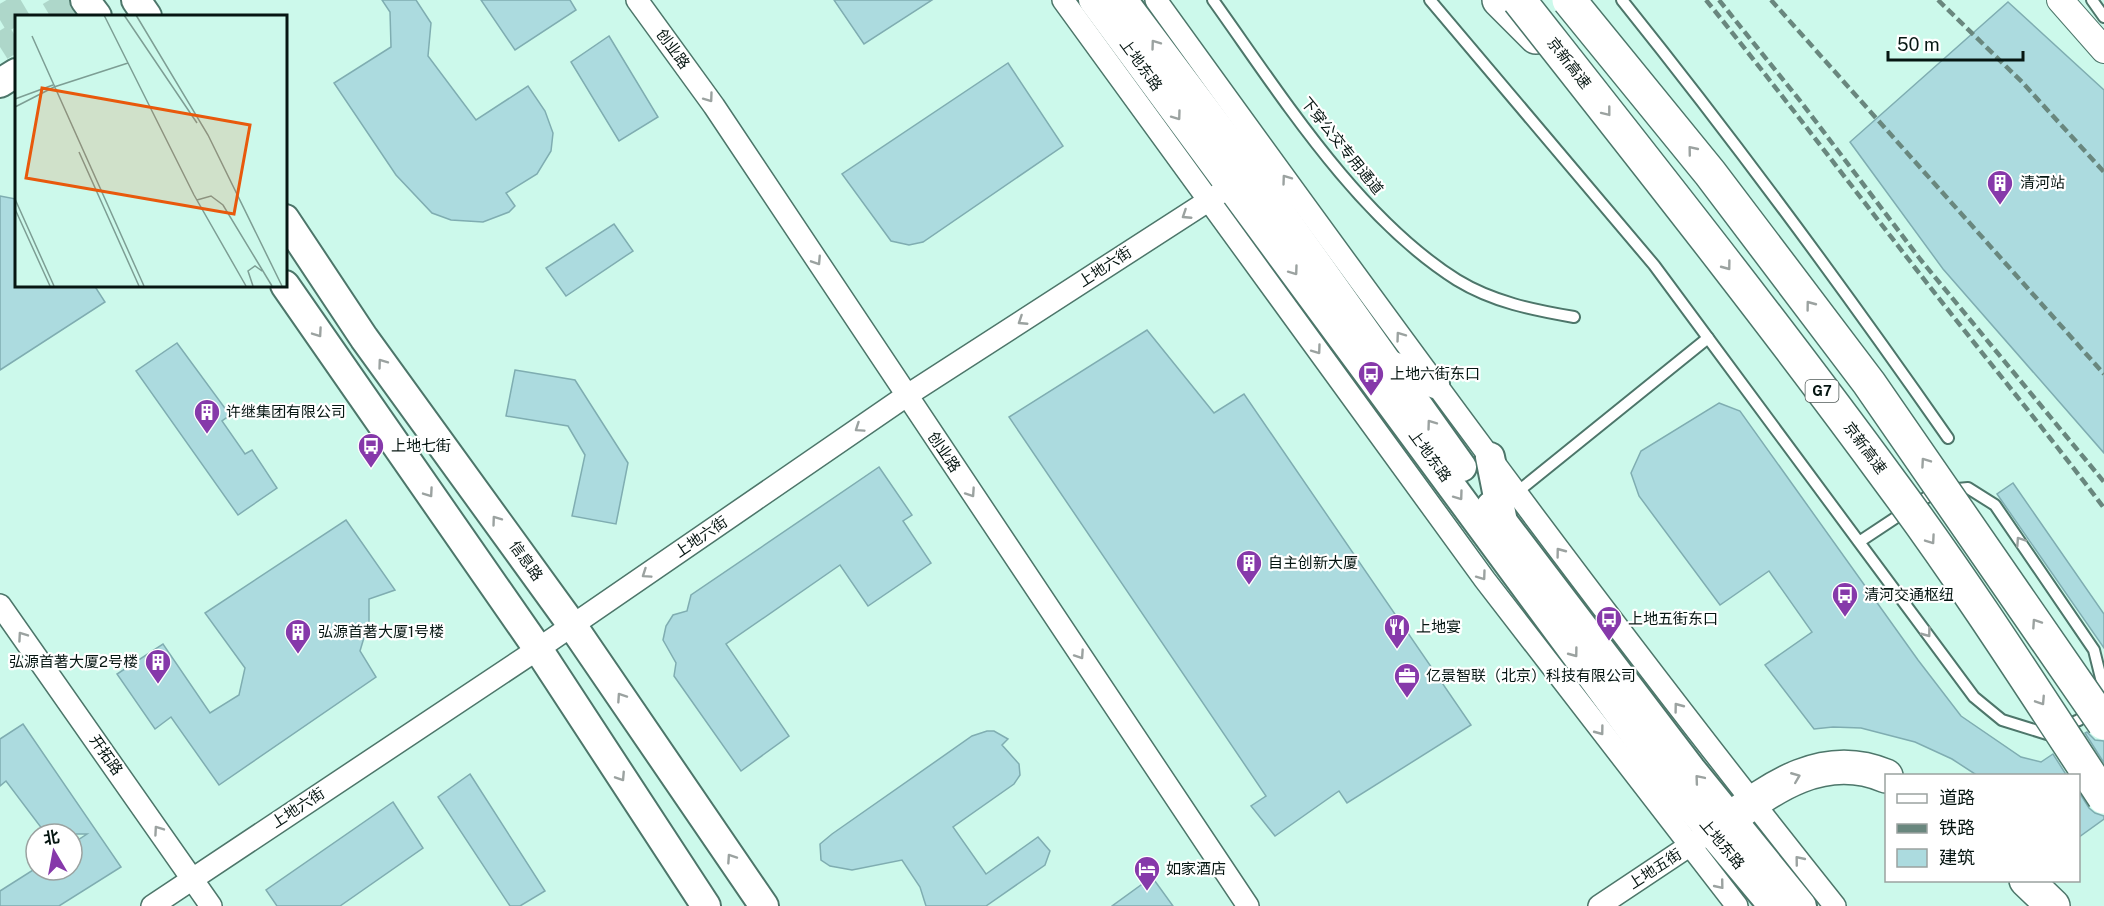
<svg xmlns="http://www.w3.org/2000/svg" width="2104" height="906" font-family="'Public Sans','Noto Sans SC',sans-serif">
<rect width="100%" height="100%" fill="#ccf9eb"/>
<g fill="#acdbdf" stroke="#7fadb1" stroke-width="1.5">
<polygon points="382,0 416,0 431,23 428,56 476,120 528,86 545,111 553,133 551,151 537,174 506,193 515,206 509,212 483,222 451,220 432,213 396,175 334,83 391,47 390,12"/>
<polygon points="481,0 570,0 576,10 515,50"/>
<polygon points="834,0 932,0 864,44"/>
<polygon points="2008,2 2104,90 2104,453 1943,269 1850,142"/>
<polygon points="609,36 658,117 619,141 571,62"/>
<polygon points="1008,63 1063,146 923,242 909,245 891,241 842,174"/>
<polygon points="0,196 16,199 16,285 94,285 105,302 0,370"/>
<polygon points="614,224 633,251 566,296 546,268"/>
<polygon points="1147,330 1214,413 1244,394 1471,725 1347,803 1339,791 1275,836 1251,806 1266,796 1009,417"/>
<polygon points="177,343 230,415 222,421 245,454 252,450 277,488 238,515 136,371"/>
<polygon points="515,370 575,380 628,463 616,524 572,516 585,455 568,426 506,416"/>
<polygon points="1719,403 1740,411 1918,660 1961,716 2021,757 2041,762 2053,754 2067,776 1978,776 1952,759 1915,742 1861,728 1833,727 1814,729 1765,665 1812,632 1769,571 1720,605 1639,496 1631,473 1641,451"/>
<polygon points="879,467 912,515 903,521 931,563 868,606 840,565 726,644 789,736 741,771 674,676 676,663 663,640 666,626 673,615 687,611 691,595"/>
<polygon points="2013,483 2104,614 2104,648 1997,494"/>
<polygon points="346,520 395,590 369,599 369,621 360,651 376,677 219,785 171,717 155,729 117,674 163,644 210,713 239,695 245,668 205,613"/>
<polygon points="23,724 121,867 59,906 0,906 0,891 33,870 72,870 72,844 87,834 46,834 6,781 0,786 0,739"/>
<polygon points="987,731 994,731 1008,739 1002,745 1019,764 1020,775 1014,784 953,827 986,874 1038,837 1050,851 1045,865 986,906 926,906 920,887 902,860 852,870 830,866 821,860 820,844 832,834 972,736"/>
<polygon points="2087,732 2095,740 2104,741 2104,763 2085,733"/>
<polygon points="470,774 545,891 520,906 510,906 438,797"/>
<polygon points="2079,792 2089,808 2095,813 2104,816 2104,819 2079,837"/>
<polygon points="393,802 423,848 340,906 277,906 266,890"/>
<polygon points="1152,877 1173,906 1112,906"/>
</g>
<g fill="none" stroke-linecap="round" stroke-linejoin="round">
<g stroke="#aed7ca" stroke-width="28" stroke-dasharray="28 14" stroke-linecap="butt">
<polyline points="50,16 77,0"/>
<polyline points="0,20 34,0"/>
<polyline points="0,47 16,37"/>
</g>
<g stroke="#4d766a" stroke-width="14">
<g id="service">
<path d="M1213,0C1281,95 1357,217 1457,280C1493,302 1533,310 1574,317"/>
<polyline points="1430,0 1654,265 1859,542 1974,697 2002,720 2047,734 2079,720 2097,704 2103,686 2094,650 1995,505 1968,488 1936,491 1859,542"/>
<path d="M1622,0C1736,142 1844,289 1948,438"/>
<polyline points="2092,0 2104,17"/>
<polyline points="1516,493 1708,338"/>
</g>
</g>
<g stroke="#4d766a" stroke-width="24">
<g id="minor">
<polyline points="637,0 714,106 1248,906"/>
<polyline points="1063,0 1485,580 1737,906"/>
<path d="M1156,0C1377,306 1599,611 1835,906"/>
<polyline points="0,605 211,906"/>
<polyline points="152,906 538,649 906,396 1242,179"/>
<polyline points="1599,906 1701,838"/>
</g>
</g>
<g stroke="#4d766a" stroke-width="28">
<polyline id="tertiary" points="2060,0 2104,50"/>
</g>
<g stroke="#4d766a" stroke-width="32">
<g id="secondary">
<polyline points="85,0 97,16"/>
<polyline points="136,0 147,16"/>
<polyline points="1093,0 1671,784 1773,906"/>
<polyline points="1123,0 1252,172 1462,467"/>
<polyline points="0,83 16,73"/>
<polyline points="285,219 364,338 572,625 764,906"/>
<polyline points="285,285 538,649 706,906"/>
<polyline points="1389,364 1435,384"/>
<polyline points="1490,457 1503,522"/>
<polyline points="1491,506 1691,769 1802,906"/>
</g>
</g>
<g stroke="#4d766a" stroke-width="36">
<g id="motorway">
<polyline points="1499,0 1536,37"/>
<path d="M1712,832C1763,795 1818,747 1886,776"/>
<polyline points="2026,880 2053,906"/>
</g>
</g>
<use href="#service" stroke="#fff" stroke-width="10"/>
<use href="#minor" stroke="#fff" stroke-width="21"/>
<use href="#tertiary" stroke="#fff" stroke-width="26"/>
<use href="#secondary" stroke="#fff" stroke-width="28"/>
<use href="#motorway" stroke="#fff" stroke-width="33"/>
<g stroke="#69877e" stroke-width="4.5" stroke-dasharray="9 4.5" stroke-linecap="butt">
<path d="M1706,0C1777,88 1846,179 1916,269C1978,349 2043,427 2104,508"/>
<polyline points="1719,0 1801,102 1920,259 2104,482"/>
<polyline points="1771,0 2104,374"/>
<polyline points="1938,0 2022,82 2104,172"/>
</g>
<g stroke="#4d766a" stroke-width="36" stroke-linecap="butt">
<g id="motorway-bridge">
<path d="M1519,0C1645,160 1772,320 1892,484C1967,585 2035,692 2104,797"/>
<polyline points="1569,0 1710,173 1869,383 2104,723"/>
</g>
</g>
<use href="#motorway-bridge" stroke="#fff" stroke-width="33"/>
</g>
<defs><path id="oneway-chevron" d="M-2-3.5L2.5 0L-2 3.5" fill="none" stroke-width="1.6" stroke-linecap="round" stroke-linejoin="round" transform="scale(1.5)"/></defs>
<g stroke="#9ba2a0">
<use href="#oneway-chevron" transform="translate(1155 44) rotate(-126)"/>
<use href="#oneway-chevron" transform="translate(709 98) rotate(54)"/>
<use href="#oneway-chevron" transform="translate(1607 112) rotate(52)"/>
<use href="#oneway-chevron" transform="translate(1177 116) rotate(54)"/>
<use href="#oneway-chevron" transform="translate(1692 150) rotate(-129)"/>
<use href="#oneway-chevron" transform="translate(1286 179) rotate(-126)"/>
<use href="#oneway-chevron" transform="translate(1186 215) rotate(147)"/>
<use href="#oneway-chevron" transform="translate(817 261) rotate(57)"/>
<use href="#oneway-chevron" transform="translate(1727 266) rotate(53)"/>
<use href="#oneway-chevron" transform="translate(1294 271) rotate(54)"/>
<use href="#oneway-chevron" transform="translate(1810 305) rotate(-127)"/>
<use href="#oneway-chevron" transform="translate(1022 321) rotate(147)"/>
<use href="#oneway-chevron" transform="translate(318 333) rotate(55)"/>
<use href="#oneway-chevron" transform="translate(1400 336) rotate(-126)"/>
<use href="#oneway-chevron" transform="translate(1317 350) rotate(54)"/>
<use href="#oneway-chevron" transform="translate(382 363) rotate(-126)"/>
<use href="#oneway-chevron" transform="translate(1431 424) rotate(-126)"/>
<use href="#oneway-chevron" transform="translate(859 428) rotate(146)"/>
<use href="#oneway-chevron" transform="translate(1925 462) rotate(-125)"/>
<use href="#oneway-chevron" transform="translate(429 493) rotate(55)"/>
<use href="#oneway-chevron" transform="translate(971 493) rotate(56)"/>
<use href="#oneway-chevron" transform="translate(1459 496) rotate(54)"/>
<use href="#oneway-chevron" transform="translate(496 520) rotate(-126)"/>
<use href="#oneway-chevron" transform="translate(1931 540) rotate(55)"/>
<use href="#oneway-chevron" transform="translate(2020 541) rotate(-124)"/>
<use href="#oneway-chevron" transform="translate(1560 552) rotate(-127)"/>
<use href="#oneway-chevron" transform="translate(646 574) rotate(146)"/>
<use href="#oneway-chevron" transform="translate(1482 576) rotate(54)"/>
<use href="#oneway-chevron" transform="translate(2036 623) rotate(-124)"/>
<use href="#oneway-chevron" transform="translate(1927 633) rotate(53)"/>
<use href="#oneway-chevron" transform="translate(22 636) rotate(-125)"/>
<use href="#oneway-chevron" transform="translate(1574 653) rotate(53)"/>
<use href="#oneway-chevron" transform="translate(1080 655) rotate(56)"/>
<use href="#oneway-chevron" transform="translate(621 697) rotate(-124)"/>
<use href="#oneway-chevron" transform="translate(2041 701) rotate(57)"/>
<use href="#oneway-chevron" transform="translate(1678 707) rotate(-127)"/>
<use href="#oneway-chevron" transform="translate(1600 731) rotate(53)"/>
<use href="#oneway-chevron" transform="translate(621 777) rotate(57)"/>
<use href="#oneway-chevron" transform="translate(1796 777) rotate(-22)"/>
<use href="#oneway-chevron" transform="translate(1699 779) rotate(-130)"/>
<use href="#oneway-chevron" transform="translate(158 830) rotate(-125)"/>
<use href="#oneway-chevron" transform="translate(731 858) rotate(-124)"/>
<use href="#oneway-chevron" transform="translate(1799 860) rotate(-129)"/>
<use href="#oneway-chevron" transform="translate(1720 885) rotate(51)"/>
</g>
<defs>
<g id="building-pin" transform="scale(1.35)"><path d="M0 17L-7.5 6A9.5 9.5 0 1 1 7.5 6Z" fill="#8639aa" stroke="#fff"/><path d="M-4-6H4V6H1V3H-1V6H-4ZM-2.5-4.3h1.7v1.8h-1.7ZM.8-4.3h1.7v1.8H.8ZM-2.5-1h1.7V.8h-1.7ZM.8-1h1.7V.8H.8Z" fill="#fff"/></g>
<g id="bus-pin" transform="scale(1.35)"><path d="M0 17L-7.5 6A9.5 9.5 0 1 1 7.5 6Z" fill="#8639aa" stroke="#fff"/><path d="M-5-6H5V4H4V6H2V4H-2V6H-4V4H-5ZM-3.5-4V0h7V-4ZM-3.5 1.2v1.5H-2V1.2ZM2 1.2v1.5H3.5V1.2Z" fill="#fff"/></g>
<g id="restaurant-pin" transform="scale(1.35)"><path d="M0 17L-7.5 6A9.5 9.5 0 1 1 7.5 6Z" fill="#8639aa" stroke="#fff"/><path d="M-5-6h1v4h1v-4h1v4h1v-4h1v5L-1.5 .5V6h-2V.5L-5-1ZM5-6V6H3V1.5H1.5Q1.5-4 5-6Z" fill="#fff"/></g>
<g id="office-pin" transform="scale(1.35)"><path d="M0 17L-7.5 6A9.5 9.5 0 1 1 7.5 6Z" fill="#8639aa" stroke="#fff"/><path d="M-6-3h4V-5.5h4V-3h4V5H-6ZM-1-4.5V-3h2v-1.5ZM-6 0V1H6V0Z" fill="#fff"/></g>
<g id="hotel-pin" transform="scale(1.35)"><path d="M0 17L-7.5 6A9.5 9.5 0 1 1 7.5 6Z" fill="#8639aa" stroke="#fff"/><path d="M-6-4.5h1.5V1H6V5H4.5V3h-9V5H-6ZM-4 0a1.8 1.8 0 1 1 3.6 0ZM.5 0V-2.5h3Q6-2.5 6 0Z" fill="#fff"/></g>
</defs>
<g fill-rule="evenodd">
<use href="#building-pin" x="2000" y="183"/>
<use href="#bus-pin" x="1371" y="374"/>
<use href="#building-pin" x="207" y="412"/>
<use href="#bus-pin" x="371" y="446"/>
<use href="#building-pin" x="1249" y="563"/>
<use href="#bus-pin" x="1845" y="595"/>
<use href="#bus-pin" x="1609" y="619"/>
<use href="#restaurant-pin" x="1397" y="627"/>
<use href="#building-pin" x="298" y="632"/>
<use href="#building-pin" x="158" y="662"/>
<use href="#office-pin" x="1407" y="676"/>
<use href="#hotel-pin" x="1147" y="869"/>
</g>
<g text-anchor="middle" stroke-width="4.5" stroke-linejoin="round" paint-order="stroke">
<rect fill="#fff" stroke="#515c59" stroke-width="1.5" x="1805.5" y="380" width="33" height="22" rx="4.5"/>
<g font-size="14" font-weight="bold" fill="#061612">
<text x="1822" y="396">G7</text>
</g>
<g font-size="15" fill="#061612" stroke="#fff">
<text transform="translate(673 49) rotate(54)" y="5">创业路</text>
<text transform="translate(1569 63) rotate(52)" y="5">京新高速</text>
<text transform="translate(1141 65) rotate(54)" y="5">上地东路</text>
<text transform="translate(1342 146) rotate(51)" y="5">下穿公交专用通道</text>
<text transform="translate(1105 267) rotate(-33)" y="5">上地六街</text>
<text transform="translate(1865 448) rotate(53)" y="5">京新高速</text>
<text transform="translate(944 452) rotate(56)" y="5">创业路</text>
<text transform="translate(1430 456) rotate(54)" y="5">上地东路</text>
<text transform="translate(701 537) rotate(-34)" y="5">上地六街</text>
<text transform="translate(526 561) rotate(54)" y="5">信息路</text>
<text transform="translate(106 755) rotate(55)" y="5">开拓路</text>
<text transform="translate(298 808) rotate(-33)" y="5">上地六街</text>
<text transform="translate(1722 844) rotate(50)" y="5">上地东路</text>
<text transform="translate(1655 869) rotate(-33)" y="5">上地五街</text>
</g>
<g font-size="15" fill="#061612" stroke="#fff" text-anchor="start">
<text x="2020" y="188">清河站</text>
<text x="1390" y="379">上地六街东口</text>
<text x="226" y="417">许继集团有限公司</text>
<text x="391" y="451">上地七街</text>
<text x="1268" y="568">自主创新大厦</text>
<text x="1864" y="600">清河交通枢纽</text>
<text x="1628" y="624">上地五街东口</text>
<text x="1416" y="632">上地宴</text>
<text x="318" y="637">弘源首著大厦1号楼</text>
<text x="138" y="667" text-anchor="end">弘源首著大厦2号楼</text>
<text x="1426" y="681">亿景智联（北京）科技有限公司</text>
<text x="1166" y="874">如家酒店</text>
</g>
</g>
<g transform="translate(15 15)">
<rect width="272" height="272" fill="#ccf9eb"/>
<path fill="none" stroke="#7d9e94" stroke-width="1.5" d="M89,0L179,180L231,271M109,0L182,108M121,0L193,120L267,271M17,21L129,271M0,84L38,70M0,92L39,72L113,48M64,137L124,271M0,184L39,271M182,185L196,181L208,190L257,271M0,194L35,271M238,271L233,256L240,251L247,256"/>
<path fill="#e8590c" fill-opacity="0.15" stroke="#e8590c" stroke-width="3" d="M27,73L235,110L219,199L11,163Z"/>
<rect width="272" height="272" fill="none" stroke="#061612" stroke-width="3"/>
</g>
<rect x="1885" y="774" width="195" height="108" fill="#ffffff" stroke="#9ba2a0" stroke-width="1.5"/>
<rect x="1897" y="794" width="30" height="9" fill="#ffffff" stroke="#9ba2a0" stroke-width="1.5"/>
<text x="1939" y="804" font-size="18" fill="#061612">道路</text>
<rect x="1897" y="824" width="30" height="9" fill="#69877e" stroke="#9ba2a0" stroke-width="1.5"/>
<text x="1939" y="834" font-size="18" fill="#061612">铁路</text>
<rect x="1897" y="849" width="30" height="18" fill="#acdbdf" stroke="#9ba2a0" stroke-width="1.5"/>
<text x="1939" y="864" font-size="18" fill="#061612">建筑</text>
<g transform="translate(54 852) rotate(350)"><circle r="28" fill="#ffffff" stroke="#9ba2a0" stroke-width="1.5"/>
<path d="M0-4.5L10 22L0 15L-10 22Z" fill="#8639aa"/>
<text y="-9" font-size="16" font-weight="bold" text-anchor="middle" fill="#061612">北</text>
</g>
<path d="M1888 51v9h135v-9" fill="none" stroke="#061612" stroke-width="3"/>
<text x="1897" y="51" font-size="18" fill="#061612" stroke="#ffffff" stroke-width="4.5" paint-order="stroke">50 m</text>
</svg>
